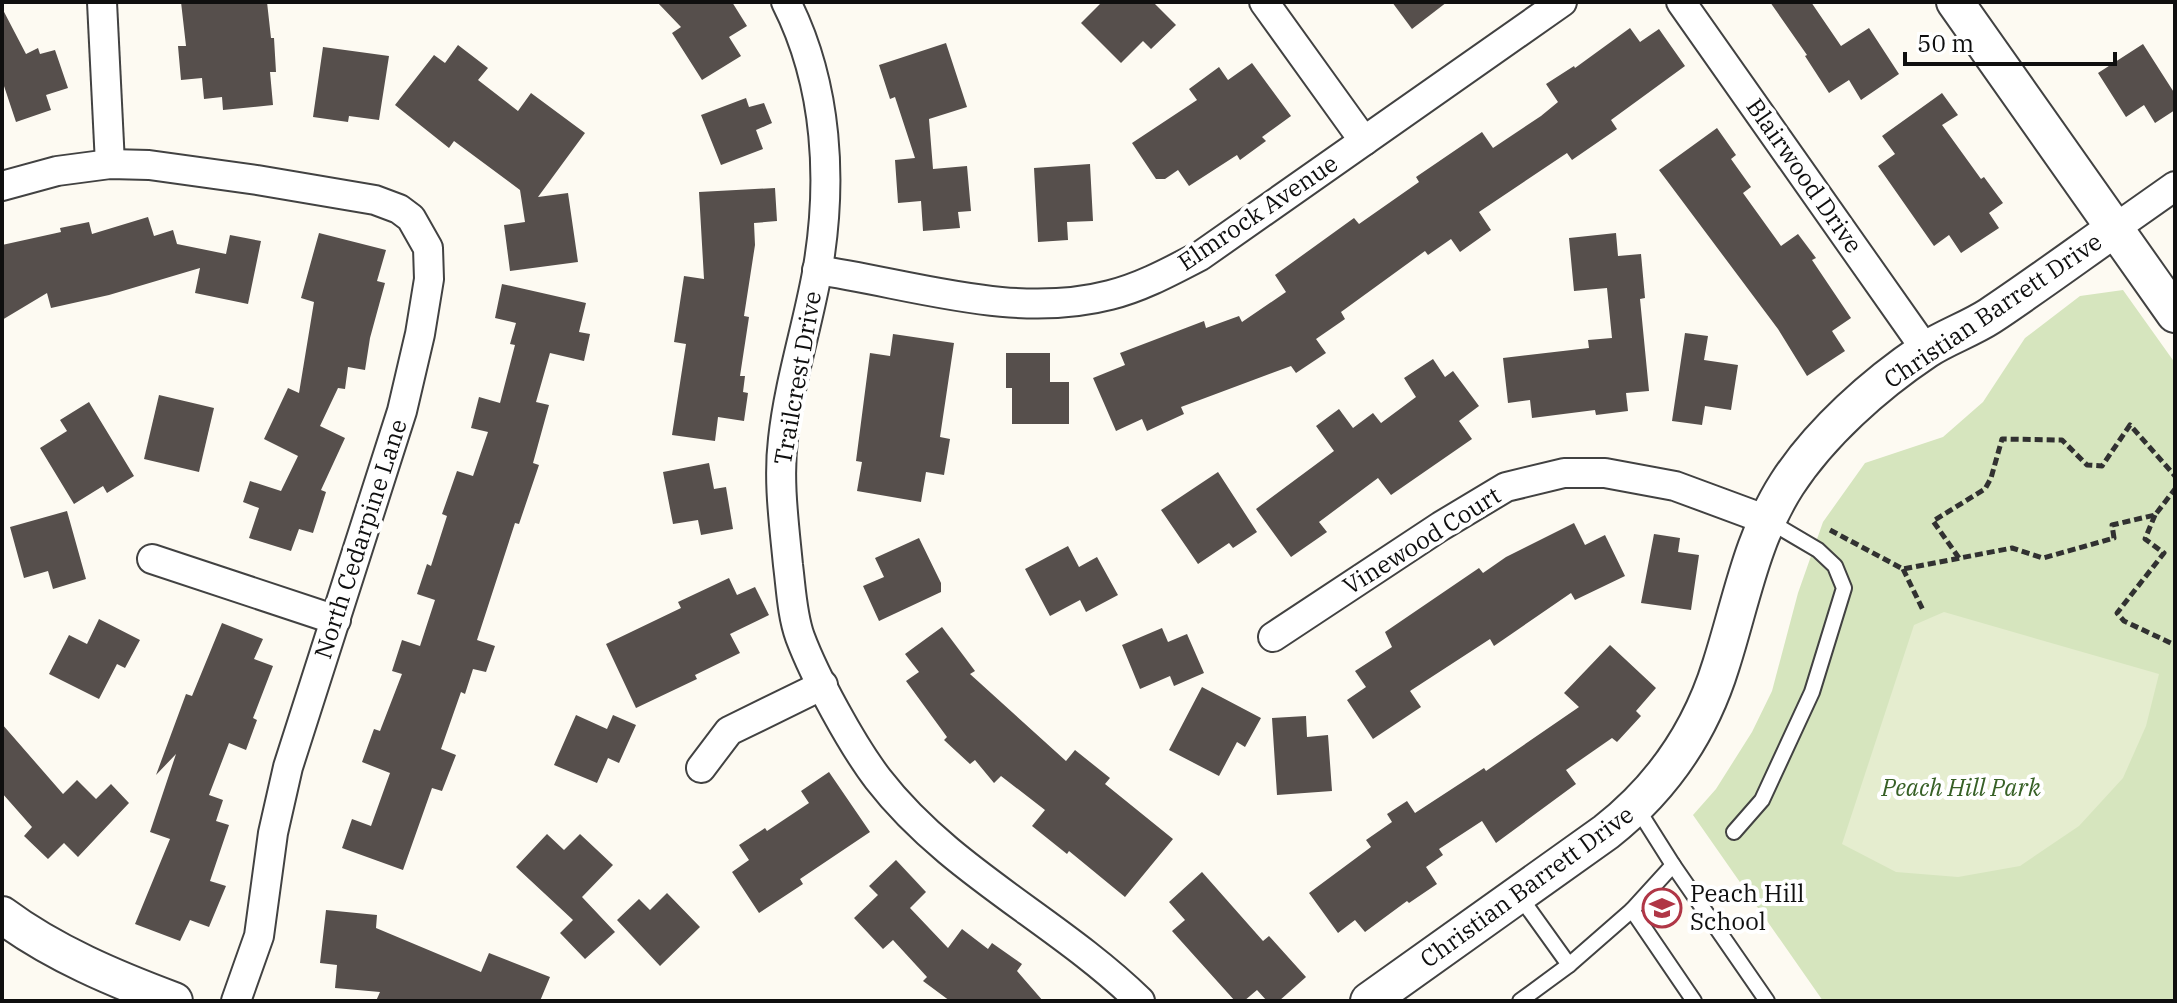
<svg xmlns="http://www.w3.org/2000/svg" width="2177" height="1003" font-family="'IBM Plex Serif',serif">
<rect width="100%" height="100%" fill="#fdfaf2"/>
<polygon fill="#d6e5be" points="2123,290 2175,363 2175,1001 1823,1001 1693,815 1716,789 1752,732 1772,691 1798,593 1823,522 1865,463 1943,437 1983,402 2025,338 2080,296"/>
<polygon fill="#e5edcf" points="1944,612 2159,674 2146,726 2123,778 2079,826 2020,866 1958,877 1896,872 1842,844 1914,625"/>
<g fill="#564f4c">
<polygon points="181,2 267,2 271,38 274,38 276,72 270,72 273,105 223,110 222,97 204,99 202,78 181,80 178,46 186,46"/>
<polygon points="657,2 732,2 747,26 729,37 741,56 702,80 672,33 681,27"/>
<polygon points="1102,2 1153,2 1176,25 1151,49 1143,41 1121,63 1081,23"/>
<polygon points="1392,2 1447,2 1412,29"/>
<polygon points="1770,2 1811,2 1841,46 1869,28 1899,74 1861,100 1849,80 1829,93 1805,56 1807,55"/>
<polygon points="2,8 26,54 38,48 40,54 55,50 68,88 46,95 51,110 16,122 2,80"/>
<polygon points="1630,28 1640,42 1659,29 1685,66 1611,120 1617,129 1572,160 1567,153 1479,212 1491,230 1460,252 1451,239 1428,255 1425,251 1341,312 1345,319 1316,339 1326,353 1296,373 1291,366 1181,407 1184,414 1147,431 1142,419 1116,431 1093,378 1125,365 1120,353 1204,321 1206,328 1239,316 1242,322 1286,292 1275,275 1354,218 1359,224 1419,182 1416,177 1482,132 1493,148 1541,116 1558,102 1546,84 1574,66 1575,68"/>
<polygon points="946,43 967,107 929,119 933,169 967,166 971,211 958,212 960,228 923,231 921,201 898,203 895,160 915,158 895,97 890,99 879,65"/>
<polygon points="2143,44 2175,94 2175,110 2155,123 2144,105 2126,117 2098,73"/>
<polygon points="458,45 488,68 478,80 518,111 531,93 585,133 538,197 568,193 578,262 510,271 504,225 525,222 520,190 454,141 449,148 395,105 434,55 445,63"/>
<polygon points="323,47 389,56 379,120 349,116 348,122 313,117"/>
<polygon points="1252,63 1291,116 1262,137 1266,141 1240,160 1237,155 1189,186 1178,170 1165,179 1156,179 1132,143 1197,100 1189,89 1219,67 1228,80"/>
<polygon points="1942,93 1958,115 1942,125 1981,179 1984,177 2003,203 1989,213 1999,228 1961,253 1949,235 1934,246 1878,166 1895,154 1882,136"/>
<polygon points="746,98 749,107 764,103 772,123 756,130 763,149 721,165 701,115"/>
<polygon points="1717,128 1736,155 1731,159 1751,187 1743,193 1781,246 1798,234 1816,258 1812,260 1851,318 1832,331 1845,351 1807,376 1778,329 1659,170"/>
<polygon points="1090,164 1093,221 1067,222 1068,240 1038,242 1034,168"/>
<polygon points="775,188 777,221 754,223 755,245 744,316 749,317 740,376 745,376 743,392 748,393 744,421 718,417 715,441 672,435 686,344 674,342 684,276 704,279 699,192"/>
<polygon points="148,217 154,236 173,230 177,244 226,254 230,235 261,241 248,304 195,293 200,268 109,295 51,308 47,293 2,320 2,245 61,232 60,228 89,222 92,234"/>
<polygon points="319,233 386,250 377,281 385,283 370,338 365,370 348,367 345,389 338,388 320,426 345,438 321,490 326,492 313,533 299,529 291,551 249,538 259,508 243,502 250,481 281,491 298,456 264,439 288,388 299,393 314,302 301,298"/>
<polygon points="1616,233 1618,256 1641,254 1645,298 1640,299 1649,391 1626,393 1628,411 1596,415 1595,410 1532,418 1530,400 1508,403 1503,358 1589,348 1588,340 1612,338 1607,288 1574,291 1569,238"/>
<polygon points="502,284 586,303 579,332 590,334 584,361 550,353 536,402 549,405 533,463 539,465 519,524 515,523 477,640 495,646 486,672 473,669 465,694 461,692 441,749 456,755 442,791 432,788 403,870 342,848 352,819 371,826 390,773 362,762 374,729 380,731 402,674 392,671 402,640 420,646 435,600 417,594 427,564 431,566 447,516 442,514 457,471 473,476 488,432 471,428 479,397 500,403 515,345 510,344 516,323 495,318"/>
<polygon points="1685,333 1708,336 1704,360 1738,365 1731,410 1705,406 1702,425 1672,421"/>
<polygon points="893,334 954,343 940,437 950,439 944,475 926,472 921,502 857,491 862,462 856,461 870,353 890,356"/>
<polygon points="1006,353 1050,353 1050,382 1069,382 1069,424 1012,424 1012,388 1006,388"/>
<polygon points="1433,359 1445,377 1453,371 1479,406 1459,421 1472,439 1391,495 1378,478 1319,522 1327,532 1291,557 1256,509 1334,451 1316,426 1339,409 1353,428 1373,413 1381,423 1416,397 1404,378"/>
<polygon points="159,395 214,408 199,472 144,459"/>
<polygon points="89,402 134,476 107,493 103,486 74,504 40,448 67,431 60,420"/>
<polygon points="709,463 714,489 726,487 733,529 701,535 698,520 673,524 663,472"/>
<polygon points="1218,472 1257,532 1233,548 1229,543 1198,564 1161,510"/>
<polygon points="67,511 86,579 53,589 48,571 24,578 10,527"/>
<polygon points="1574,523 1585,545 1605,535 1625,576 1575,600 1571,593 1494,646 1490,639 1410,691 1421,707 1373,739 1347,700 1366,687 1355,671 1392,647 1385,632 1479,568 1483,573 1506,557"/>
<polygon points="1654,534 1680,538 1678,552 1699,555 1691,610 1641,603"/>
<polygon points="919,538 941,583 941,592 879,621 863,586 884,577 875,558"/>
<polygon points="1068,546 1079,567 1097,557 1118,595 1086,612 1080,600 1050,616 1025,569"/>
<polygon points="729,578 737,595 755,587 769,615 730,634 740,653 695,675 697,679 636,708 606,644 681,608 678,602"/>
<polygon points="99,619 140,640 125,668 117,664 99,699 49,674 69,635 87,644"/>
<polygon points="222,623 263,639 254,659 273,666 253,718 257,720 246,750 229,743 209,795 223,800 216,821 229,825 210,881 226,886 209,927 190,920 180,941 135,924 170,839 150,832 176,754 156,775 186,694 192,696"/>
<polygon points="942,627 975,671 970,674 1066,761 1075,750 1110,778 1105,784 1173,839 1125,897 1069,851 1067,854 1032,826 1045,810 1001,776 994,783 975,760 970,764 944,740 947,737 906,681 919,672 905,654"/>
<polygon points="1162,628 1168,642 1187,634 1204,673 1174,686 1170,676 1140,689 1122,645"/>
<polygon points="1610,645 1656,688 1636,711 1641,716 1617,742 1612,738 1566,770 1576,784 1496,843 1482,821 1439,849 1443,855 1426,867 1437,884 1409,903 1407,901 1365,932 1355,920 1338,933 1309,893 1371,847 1366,840 1392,822 1387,814 1407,801 1415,813 1484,768 1486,771 1579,707 1564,693"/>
<polygon points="1202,687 1261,718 1245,747 1237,742 1219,776 1169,750"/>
<polygon points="576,715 607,729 613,715 636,725 619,763 608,758 597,783 554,765"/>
<polygon points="1306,716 1307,737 1328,735 1332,791 1277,795 1272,718"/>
<polygon points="2,724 63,794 77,780 96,799 111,784 129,803 78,857 64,843 48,859 24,836 32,827 2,793"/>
<polygon points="829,772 870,832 800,879 803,884 759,913 732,872 749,860 739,845 765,828 767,831 809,803 801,791"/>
<polygon points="547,834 564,850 580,834 613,865 582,897 615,932 585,959 560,933 573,920 516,867"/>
<polygon points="896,860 926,892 910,908 948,948 962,929 988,949 992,943 1022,964 1017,971 1043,1001 950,1001 923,981 927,977 893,940 883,949 854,918 878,895 869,886"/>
<polygon points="1202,872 1263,941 1269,936 1306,977 1279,1001 1267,1001 1257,990 1244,1001 1235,1001 1172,931 1185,920 1169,902"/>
<polygon points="667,893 700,927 660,966 617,920 639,899 650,910"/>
<polygon points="326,910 377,915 376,928 481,972 489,953 550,977 540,1001 376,1001 380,992 335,988 337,965 320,963"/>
</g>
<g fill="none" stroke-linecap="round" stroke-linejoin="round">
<g stroke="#424242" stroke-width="18">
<g id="service">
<polyline points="1637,808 1673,865 1767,1001"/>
<polyline points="1734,832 1762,800 1812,692 1844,588 1835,566 1818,550 1767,520"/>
<polyline points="1673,865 1632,910 1694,1001"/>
<polyline points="1518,894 1569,965"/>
<polyline points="1520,1001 1569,965 1632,910"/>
</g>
</g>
<g stroke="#424242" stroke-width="32">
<g id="minor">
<polyline points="102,2 110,164"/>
<path d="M786,2C828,85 833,183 817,273C807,328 789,383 783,439C778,481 784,523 788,565C791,588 792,615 800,637C815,677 852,745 878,779C949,871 1058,921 1140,1001"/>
<polyline points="1264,2 1364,141"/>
<polyline points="1681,2 1926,350"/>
<polyline points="2,186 57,171 110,164 149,165 257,180 375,200 399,209 411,218 428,248 429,279 420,334 402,411 288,767 273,833 259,936 236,1001"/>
<polyline points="2114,229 2175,186"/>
<path d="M817,270C912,284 1014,320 1110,295C1142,287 1171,271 1200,256L1562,2"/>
<polyline points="152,559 336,620"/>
<polyline points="1273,637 1441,526 1506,487 1564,473 1605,473 1675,486 1767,520"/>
<polyline points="701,768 729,731 823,685"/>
</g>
</g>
<g stroke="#424242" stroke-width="40">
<g id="tertiary">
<polyline points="1955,2 2175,314"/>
<path d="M2,915C53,953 115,979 174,1001"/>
<path d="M1369,1001L1606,832C1662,788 1700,733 1721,665C1741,603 1751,540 1787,484C1820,433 1875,384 1926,350C1946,337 1970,329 1990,316C2032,288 2073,258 2114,229"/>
</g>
</g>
<g stroke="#313131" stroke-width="5" stroke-dasharray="8 4" stroke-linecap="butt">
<polyline points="2155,515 2145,539 2164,553 2117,613 2124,621 2175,645"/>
<polyline points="1830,530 1903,569 2012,548 2043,558 2114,538 2112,525 2155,515 2175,489"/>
<polyline points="1959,558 1933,521 1985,489 1991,478 2002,439 2062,440 2087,465 2102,466 2130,425 2175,476"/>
<polyline points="1903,569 1923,610"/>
</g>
<use href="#service" stroke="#fff" stroke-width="14"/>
<use href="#minor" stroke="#fff" stroke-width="28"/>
<use href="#tertiary" stroke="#fff" stroke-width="36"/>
</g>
<defs>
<g id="school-ring" transform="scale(2)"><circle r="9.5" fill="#fff" stroke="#b03646" stroke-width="1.5"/><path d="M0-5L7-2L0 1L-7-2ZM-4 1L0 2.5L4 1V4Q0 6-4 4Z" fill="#b03646"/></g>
</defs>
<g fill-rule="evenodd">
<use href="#school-ring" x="1662" y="908"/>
</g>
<g text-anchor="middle" stroke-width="8" stroke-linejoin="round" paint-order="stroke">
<g font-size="24" fill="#0f0f0f" stroke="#fff">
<text transform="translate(1804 176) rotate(55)" y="8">Blairwood Drive</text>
<text transform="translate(1258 213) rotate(-34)" y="8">Elmrock Avenue</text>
<text transform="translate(1993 311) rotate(-34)" y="8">Christian Barrett Drive</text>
<text transform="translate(798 378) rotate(-80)" y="8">Trailcrest Drive</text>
<text transform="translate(361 539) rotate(-72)" y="8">North Cedarpine Lane</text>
<text transform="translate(1422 541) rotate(-32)" y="8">Vinewood Court</text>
<text transform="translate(1527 887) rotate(-36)" y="8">Christian Barrett Drive</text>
</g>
<g font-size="24" font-style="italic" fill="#376026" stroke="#fff">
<text x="1961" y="796">Peach Hill Park</text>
</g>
<g font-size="24" fill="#0f0f0f" stroke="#fff" text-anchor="start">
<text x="1690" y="902">Peach Hill<tspan x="1690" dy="28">School</tspan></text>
</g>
</g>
<rect width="2177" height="1003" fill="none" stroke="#0f0f0f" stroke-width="8"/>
<path d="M1905 52v12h210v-12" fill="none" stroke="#0f0f0f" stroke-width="4"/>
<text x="1917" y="52" font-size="24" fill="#0f0f0f" stroke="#ffffff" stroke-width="6" paint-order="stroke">50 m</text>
</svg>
